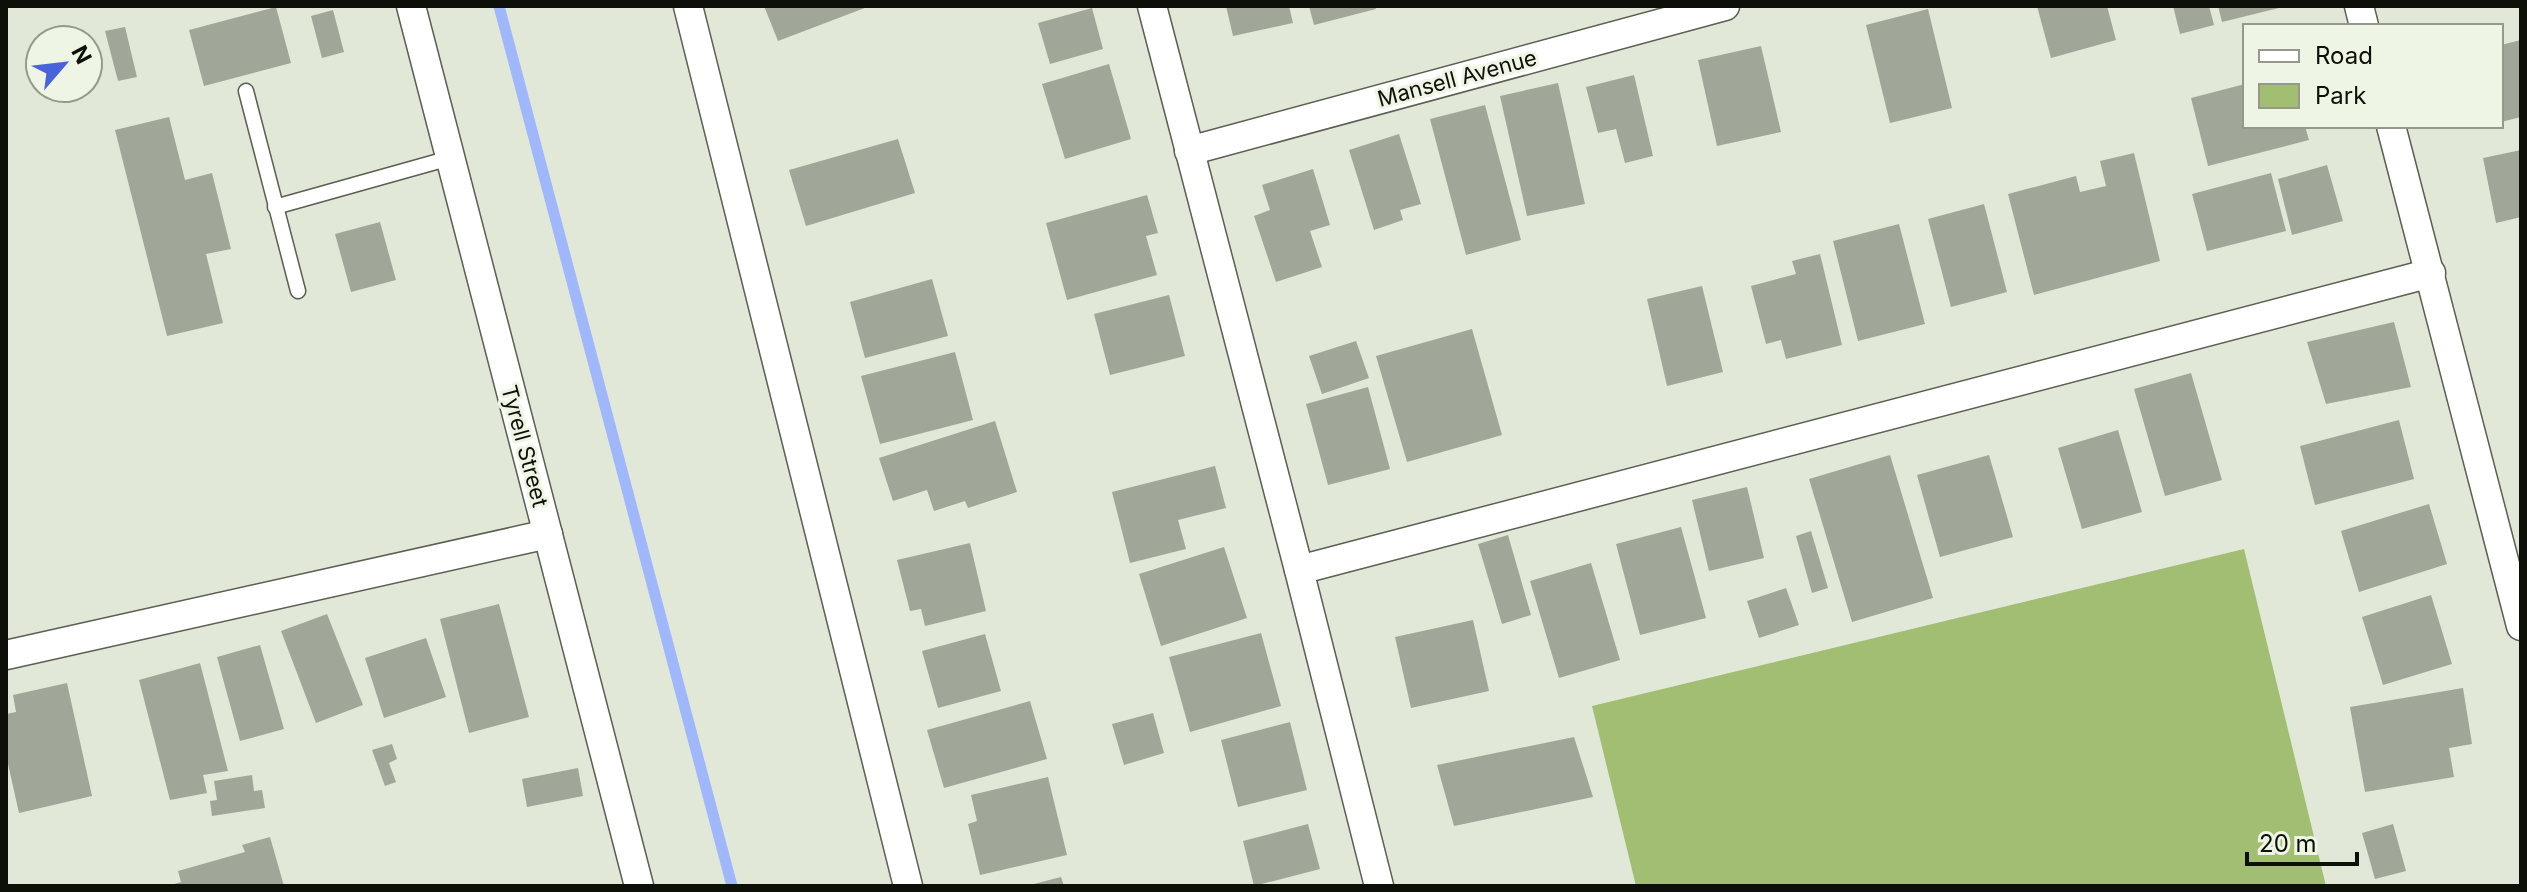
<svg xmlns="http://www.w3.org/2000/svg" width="2527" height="892" font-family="Inter,sans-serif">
<rect width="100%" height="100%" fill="#e1e8d7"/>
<polygon fill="#a1be72" points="2244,549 2326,886 1636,886 1592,706"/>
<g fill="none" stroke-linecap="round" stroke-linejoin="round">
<polyline stroke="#a0b7fc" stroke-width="11" points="499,6 732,886"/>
</g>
<g fill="#a1a798">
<polygon points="764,6 870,6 778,41"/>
<polygon points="1226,6 1289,6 1293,23 1233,36"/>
<polygon points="1309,6 1375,6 1376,9 1314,25"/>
<polygon points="2037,6 2107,6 2116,40 2051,58"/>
<polygon points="2173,6 2209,6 2214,25 2180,34"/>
<polygon points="2218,6 2283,6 2283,7 2222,22"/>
<polygon points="276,7 291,63 204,86 189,30"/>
<polygon points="1092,8 1103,49 1050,64 1038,23"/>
<polygon points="1928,9 1952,108 1890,123 1866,25"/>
<polygon points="333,10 344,52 322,58 311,16"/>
<polygon points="125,27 137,77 118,81 105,31"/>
<polygon points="2521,40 2521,117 2501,122 2501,45"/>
<polygon points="1761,46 1781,132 1717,146 1698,60"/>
<polygon points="1109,64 1131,139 1065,159 1042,84"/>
<polygon points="1634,75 1653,156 1625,163 1616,129 1598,133 1586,87"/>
<polygon points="1558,83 1585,204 1527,216 1500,96"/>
<polygon points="2245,84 2245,126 2305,126 2309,140 2208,166 2191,98"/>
<polygon points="1485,105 1521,240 1466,255 1430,119"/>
<polygon points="169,117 185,180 212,173 231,249 206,254 223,323 167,336 115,130"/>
<polygon points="1399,134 1421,204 1400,210 1403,220 1374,230 1349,150"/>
<polygon points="898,139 915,193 806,226 789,170"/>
<polygon points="2521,150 2521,217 2496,223 2483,158"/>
<polygon points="2134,153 2160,261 2034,295 2008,194 2076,176 2080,192 2106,186 2100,161"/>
<polygon points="2327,165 2343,221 2292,235 2278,179"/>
<polygon points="1313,169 1330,225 1310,231 1322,267 1276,282 1254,216 1270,210 1262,185"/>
<polygon points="2271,173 2286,231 2207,251 2192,194"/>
<polygon points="1147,195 1158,233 1146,236 1157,275 1067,300 1046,223"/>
<polygon points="1984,204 2007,292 1951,307 1928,219"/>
<polygon points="380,222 396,280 351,292 335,234"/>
<polygon points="1899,224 1925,324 1858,341 1833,241"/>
<polygon points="1820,254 1842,345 1786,359 1781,340 1766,344 1751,286 1796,274 1792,261"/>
<polygon points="932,279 948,336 865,358 850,302"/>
<polygon points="1702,286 1723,372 1667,386 1647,299"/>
<polygon points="1169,295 1185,356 1110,375 1094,314"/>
<polygon points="2394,322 2411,387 2326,404 2307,342"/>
<polygon points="1472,329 1502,435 1407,462 1376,356"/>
<polygon points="1356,341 1369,378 1322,394 1309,356"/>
<polygon points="955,352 973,420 880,444 861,376"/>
<polygon points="2191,373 2222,480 2165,496 2134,389"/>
<polygon points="1368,387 1390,469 1328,485 1306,404"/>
<polygon points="2399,420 2414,479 2315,505 2300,446"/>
<polygon points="995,421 1017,492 968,508 965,501 934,511 927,490 893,501 879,458"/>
<polygon points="2118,430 2142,512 2082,529 2058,448"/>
<polygon points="1890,455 1933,598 1852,622 1809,479"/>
<polygon points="1989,455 2013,537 1940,557 1917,475"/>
<polygon points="1215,466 1226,508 1178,520 1186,549 1130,563 1112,492"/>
<polygon points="1747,487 1764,558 1709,571 1692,500"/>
<polygon points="2429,504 2447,564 2359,592 2341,531"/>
<polygon points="1681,527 1706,618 1640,635 1616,544"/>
<polygon points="1811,531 1828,588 1812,593 1796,536"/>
<polygon points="1508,535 1531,615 1502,624 1478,544"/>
<polygon points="970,543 986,611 925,626 921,609 910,611 897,560"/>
<polygon points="1224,547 1247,618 1161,646 1139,574"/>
<polygon points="1591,563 1620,660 1559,678 1530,581"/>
<polygon points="1786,588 1799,625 1759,638 1747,601"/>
<polygon points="2431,595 2452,664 2383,685 2362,617"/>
<polygon points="499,604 529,717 469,733 440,619"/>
<polygon points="327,614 363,705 316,723 281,631"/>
<polygon points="1473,620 1489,691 1411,708 1395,637"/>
<polygon points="1261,633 1281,706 1190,732 1169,657"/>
<polygon points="985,634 1001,691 938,708 922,651"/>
<polygon points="426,638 446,697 384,718 365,658"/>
<polygon points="260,645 284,729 240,741 217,657"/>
<polygon points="200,663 228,771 203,775 207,793 170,800 139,680"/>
<polygon points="67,683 92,796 19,813 6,755 6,714 16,712 13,695"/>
<polygon points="2463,688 2472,744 2449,748 2454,777 2365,792 2350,707"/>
<polygon points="1030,701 1047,759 944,788 927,730"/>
<polygon points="1153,713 1164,753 1124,765 1112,724"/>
<polygon points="1290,722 1307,790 1238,807 1221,740"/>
<polygon points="1574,737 1593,797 1454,826 1437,765"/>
<polygon points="392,744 397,759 389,763 396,782 385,786 372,750"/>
<polygon points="578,768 583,796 527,807 522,779"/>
<polygon points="252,775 254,791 262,790 265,808 212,816 210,801 217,800 214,781"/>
<polygon points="1048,777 1067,855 980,875 968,824 977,821 971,795"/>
<polygon points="1308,824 1320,869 1254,886 1243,841"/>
<polygon points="2393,824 2406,871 2375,879 2362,833"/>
<polygon points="270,837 284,886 168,886 181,882 178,871 245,852 242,845"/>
<polygon points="1061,877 1064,886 1030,886 1030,885"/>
</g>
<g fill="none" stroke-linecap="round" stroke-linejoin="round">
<g stroke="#595f51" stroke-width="17">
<g id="lane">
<polyline points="246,91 298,291"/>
<polyline points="275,207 450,158"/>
</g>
</g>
<g stroke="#595f51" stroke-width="31">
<g id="street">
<polyline points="411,6 639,886"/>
<polyline points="688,6 908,886"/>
<polyline points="1152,6 1299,570 1379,886"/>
<polyline points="2359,6 2364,26"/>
<polyline points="2391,126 2521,626"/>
<polyline points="1189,151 1725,6"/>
<polyline points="1299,570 2431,273"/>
<polyline points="6,655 548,534"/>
</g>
</g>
<use href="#lane" stroke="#fff" stroke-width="14"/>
<use href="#street" stroke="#fff" stroke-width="28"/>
</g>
<g text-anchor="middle" stroke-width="6" stroke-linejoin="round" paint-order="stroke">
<g font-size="22" fill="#0d0f09" stroke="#eef5e4">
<text transform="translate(1457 78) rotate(-15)" y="8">Mansell Avenue</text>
<text transform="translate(525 446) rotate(75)" y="8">Tyrell Street</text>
</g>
</g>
<rect width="2527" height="892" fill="none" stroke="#0d0f09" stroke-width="16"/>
<rect x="2243" y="24" width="260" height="104" fill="#eef5e4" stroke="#94998c" stroke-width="2"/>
<rect x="2259" y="50" width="40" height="12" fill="#ffffff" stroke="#94998c" stroke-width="2"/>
<text x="2315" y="64" font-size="24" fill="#0d0f09">Road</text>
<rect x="2259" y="84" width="40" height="24" fill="#a1be72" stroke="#94998c" stroke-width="2"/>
<text x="2315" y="104" font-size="24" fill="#0d0f09">Park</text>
<g transform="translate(64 64) rotate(62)"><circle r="38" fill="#eef5e4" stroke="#94998c" stroke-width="2"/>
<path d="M0-6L14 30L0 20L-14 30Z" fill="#4964d8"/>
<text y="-12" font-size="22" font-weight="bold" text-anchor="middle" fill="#0d0f09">N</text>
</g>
<path d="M2247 852v12h110v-12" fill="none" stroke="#0d0f09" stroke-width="4"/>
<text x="2259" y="852" font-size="24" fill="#0d0f09" stroke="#eef5e4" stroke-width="6" paint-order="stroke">20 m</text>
</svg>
